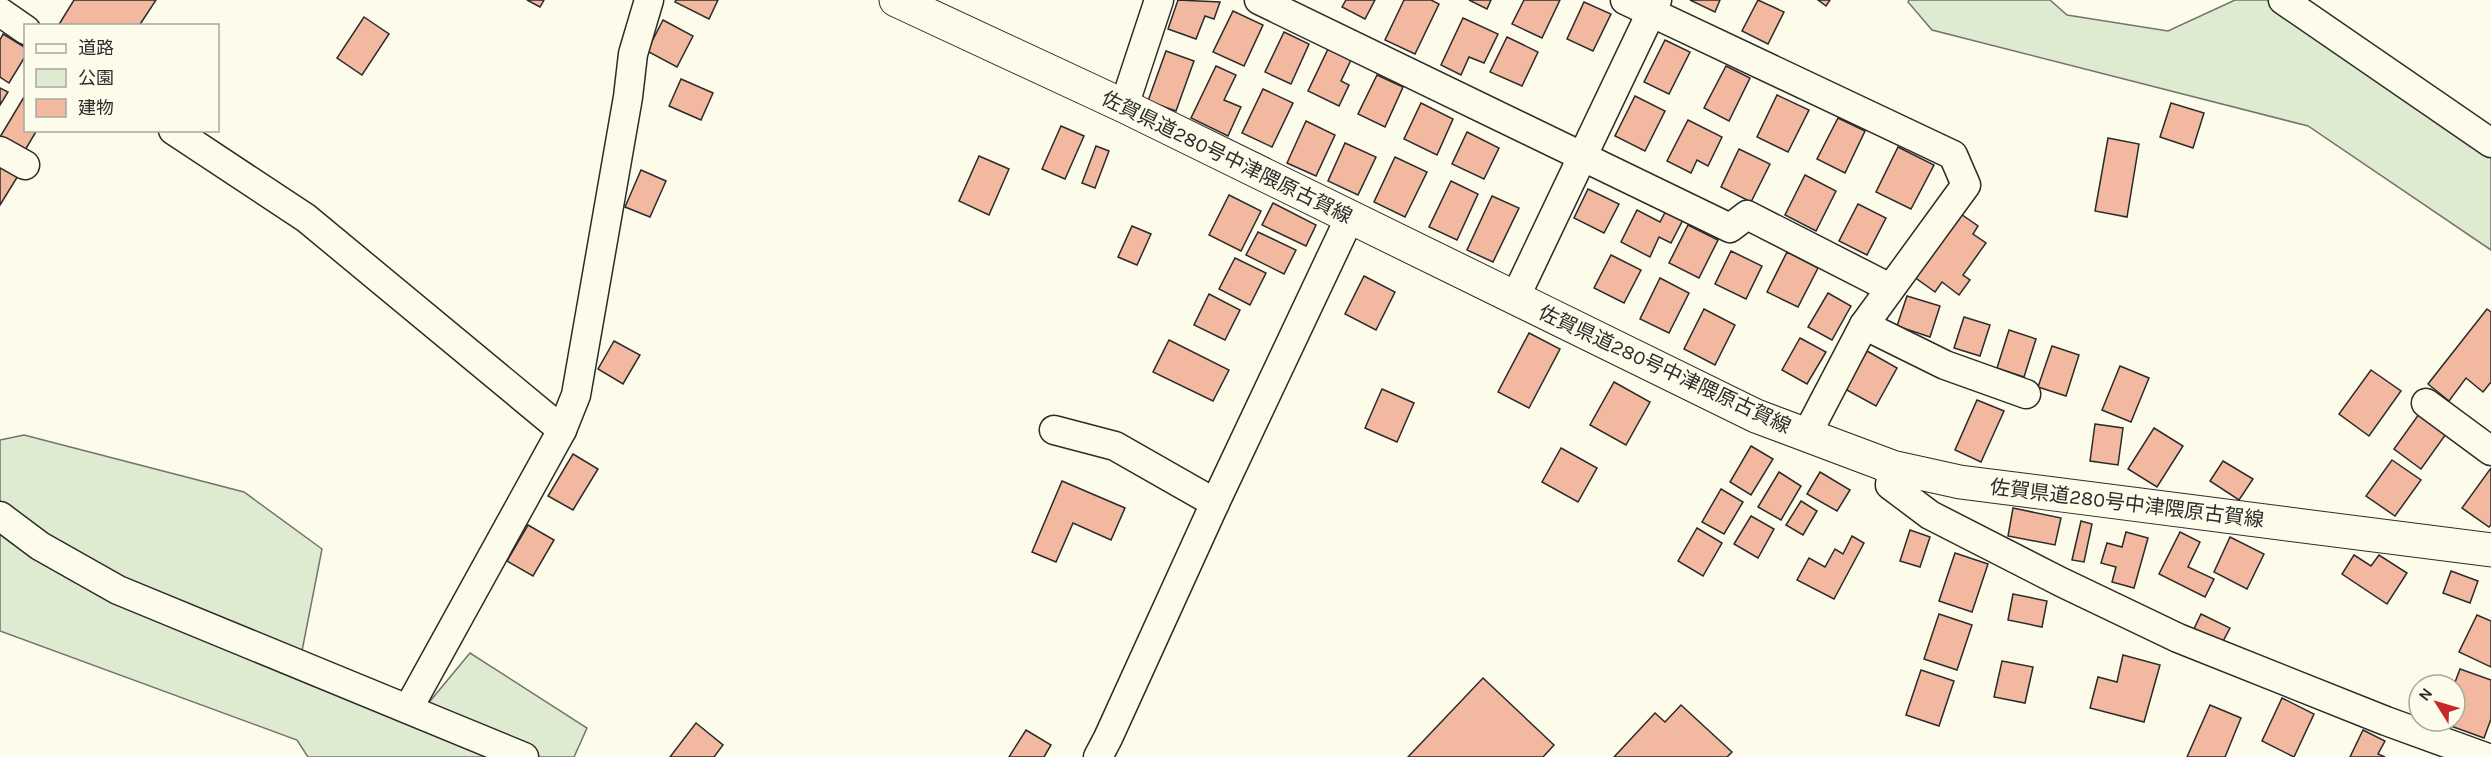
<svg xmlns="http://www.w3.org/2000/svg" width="2491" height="757" font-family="Karla,'Noto Sans JP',sans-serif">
<rect width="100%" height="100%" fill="#fdfbea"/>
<g fill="#deebd1" stroke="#74746e" stroke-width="1.5">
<polygon points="1909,0 2050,0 2067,15 2168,31 2235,0 2268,0 2491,157 2491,250 2308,126 1932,30 1908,2"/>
<polygon points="24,435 244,492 322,549 301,656 426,706 470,653 587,728 574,757 308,757 297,740 0,631 0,440"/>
</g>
<g fill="#f2b8a0" stroke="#2b2b2b" stroke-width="1.5">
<polygon points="74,0 156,0 139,26 58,26"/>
<polygon points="527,0 544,0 540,7"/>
<polygon points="676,0 718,0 709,19 675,2"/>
<polygon points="1178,0 1220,2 1214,19 1205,16 1196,39 1168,29"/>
<polygon points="1346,0 1375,0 1365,19 1342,7"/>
<polygon points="1404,0 1431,0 1439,4 1415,54 1385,40"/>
<polygon points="1469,0 1491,0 1487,9"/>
<polygon points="1524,0 1560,0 1542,38 1512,24"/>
<polygon points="1690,0 1720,0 1715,12"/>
<polygon points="1758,0 1784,12 1768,44 1742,31"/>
<polygon points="1818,0 1830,0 1826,6"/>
<polygon points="1584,2 1611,14 1593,51 1567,39"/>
<polygon points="1233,11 1263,25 1244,66 1213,52"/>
<polygon points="364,17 389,34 362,75 337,58"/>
<polygon points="1463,18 1498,34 1484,63 1469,57 1461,75 1441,65"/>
<polygon points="663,20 693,36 677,67 647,51"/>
<polygon points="1284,32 1309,44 1291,84 1265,72"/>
<polygon points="3,34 26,48 26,55 9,83 0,77 0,40"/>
<polygon points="1507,37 1538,52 1522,86 1490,72"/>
<polygon points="1665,40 1690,52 1669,94 1644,82"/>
<polygon points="1328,49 1351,60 1341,81 1349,85 1339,106 1308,91"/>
<polygon points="1166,51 1194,61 1176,111 1148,101"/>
<polygon points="1216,66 1236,75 1224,100 1241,107 1228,136 1191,118"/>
<polygon points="1726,66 1750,78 1729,121 1704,108"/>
<polygon points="1377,75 1403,87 1385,127 1358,114"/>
<polygon points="681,79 713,93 701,120 669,106"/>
<polygon points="0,88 8,92 0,105"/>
<polygon points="1263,89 1293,103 1272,147 1242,133"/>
<polygon points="1777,95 1809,110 1788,152 1757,137"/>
<polygon points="1635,96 1665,111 1645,151 1615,136"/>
<polygon points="24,97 26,130 37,130 24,152 0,137"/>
<polygon points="1421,103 1453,119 1437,155 1404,139"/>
<polygon points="2171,103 2204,113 2193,148 2160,137"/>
<polygon points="1838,118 1865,131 1845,173 1817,159"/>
<polygon points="1688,120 1722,137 1708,166 1697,160 1691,173 1667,161"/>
<polygon points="1306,121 1335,135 1316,176 1287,163"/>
<polygon points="1061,126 1084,136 1065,179 1042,169"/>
<polygon points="1467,132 1499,148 1484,179 1452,164"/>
<polygon points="2108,138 2139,144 2127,217 2095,211"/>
<polygon points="1345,143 1376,157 1358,195 1328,181"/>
<polygon points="1096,146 1109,151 1095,188 1082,183"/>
<polygon points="1898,147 1934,165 1911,209 1876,192"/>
<polygon points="1739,149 1770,164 1751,202 1721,187"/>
<polygon points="979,156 1009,169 989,215 959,201"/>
<polygon points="1395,157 1427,172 1405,217 1374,202"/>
<polygon points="0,159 21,171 0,205"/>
<polygon points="641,170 666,181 650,217 625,207"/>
<polygon points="1805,175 1836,191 1816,231 1785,215"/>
<polygon points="1451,181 1478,194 1457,240 1429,227"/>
<polygon points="1588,189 1619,204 1604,233 1574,218"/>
<polygon points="1229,195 1261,211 1241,251 1209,235"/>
<polygon points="1492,196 1519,208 1493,262 1467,250"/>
<polygon points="1273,203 1316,225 1306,246 1262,225"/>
<polygon points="1858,204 1886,218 1867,255 1839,241"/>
<polygon points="1669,205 1686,214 1671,243 1659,237 1650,257 1621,242 1637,210 1660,222"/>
<polygon points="1958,212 1978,226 1973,234 1986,243 1963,275 1970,280 1959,295 1942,282 1935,292 1913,276"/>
<polygon points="1688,225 1718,240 1699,278 1669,263"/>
<polygon points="1132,226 1151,234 1137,265 1118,257"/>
<polygon points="1258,232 1296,250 1284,274 1246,255"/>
<polygon points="1731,251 1762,266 1746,299 1715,284"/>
<polygon points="1787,252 1818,268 1798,307 1767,292"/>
<polygon points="1611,255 1641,270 1624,303 1594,288"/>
<polygon points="1235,258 1266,273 1250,305 1219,289"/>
<polygon points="1364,276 1395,292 1376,330 1345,314"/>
<polygon points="1660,278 1689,293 1669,333 1640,319"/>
<polygon points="1828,293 1851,306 1832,340 1808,327"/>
<polygon points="1209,294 1240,310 1225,340 1194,325"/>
<polygon points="1907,296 1940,306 1930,337 1897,326"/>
<polygon points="1704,309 1735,325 1715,365 1684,349"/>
<polygon points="2487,309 2491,312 2491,382 2483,392 2466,378 2449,401 2428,384"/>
<polygon points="1964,317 1990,325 1980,356 1954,348"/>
<polygon points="2009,330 2036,339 2024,377 1997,368"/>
<polygon points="1529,333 1560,349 1529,408 1498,392"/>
<polygon points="1800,338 1826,352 1807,384 1782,370"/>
<polygon points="1169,340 1229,370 1213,401 1153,372"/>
<polygon points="614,341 640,355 623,384 598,369"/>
<polygon points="2052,346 2079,355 2066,396 2038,387"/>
<polygon points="1867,351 1897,368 1876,406 1845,389"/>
<polygon points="2120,366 2149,378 2131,422 2102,410"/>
<polygon points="2371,370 2401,391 2369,436 2339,414"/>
<polygon points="1614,382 1650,402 1626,445 1590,425"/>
<polygon points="1382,389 1414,403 1397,442 1365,428"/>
<polygon points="1977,400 2004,411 1981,462 1955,450"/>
<polygon points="2419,414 2446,434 2421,469 2394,449"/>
<polygon points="2095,424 2123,428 2118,465 2090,461"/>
<polygon points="2154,428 2183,446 2157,487 2128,469"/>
<polygon points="1751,446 1773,459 1751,495 1730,482"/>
<polygon points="1561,448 1597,468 1578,502 1542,482"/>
<polygon points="573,454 598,469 573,510 548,496"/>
<polygon points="2392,460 2421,480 2395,516 2366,496"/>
<polygon points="2223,461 2253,479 2239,500 2210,481"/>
<polygon points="2491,468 2491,525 2489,527 2462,508"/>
<polygon points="1779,472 1801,486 1781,520 1758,507"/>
<polygon points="1820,472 1850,490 1837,511 1807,494"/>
<polygon points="1062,481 1125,508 1111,540 1073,523 1056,562 1032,552"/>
<polygon points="1721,489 1743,502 1724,534 1702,522"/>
<polygon points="1801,501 1817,511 1803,535 1786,525"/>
<polygon points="2013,508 2061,518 2055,545 2008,536"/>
<polygon points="1751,516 1774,529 1758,558 1734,544"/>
<polygon points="2081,521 2092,524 2084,562 2072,560"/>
<polygon points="528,525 554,540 533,576 507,561"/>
<polygon points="1697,528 1722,543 1703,576 1678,561"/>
<polygon points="1910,530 1930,537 1920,567 1900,561"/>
<polygon points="2126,532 2148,538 2134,588 2112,582 2116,567 2101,563 2107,543 2122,547"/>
<polygon points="2180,532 2200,542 2188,567 2214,579 2205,597 2159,574"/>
<polygon points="1852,536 1864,543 1834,599 1797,580 1809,558 1825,567 1835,549 1843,554"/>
<polygon points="2230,537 2264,554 2247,589 2214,572"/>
<polygon points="1955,553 1988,564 1972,612 1939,601"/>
<polygon points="2354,555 2371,566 2379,555 2407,573 2387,604 2342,574"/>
<polygon points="2451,571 2478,581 2470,603 2443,593"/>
<polygon points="2013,594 2047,601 2042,627 2008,620"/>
<polygon points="1939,614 1972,625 1957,670 1924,659"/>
<polygon points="2201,614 2230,628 2221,645 2193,631"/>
<polygon points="2477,615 2491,621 2491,667 2459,652"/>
<polygon points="2123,655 2160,665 2144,722 2090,708 2098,677 2117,682"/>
<polygon points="2002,661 2033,667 2025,703 1994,697"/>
<polygon points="2460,669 2491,680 2491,719 2484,738 2437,721 2455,721 2454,685"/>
<polygon points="1921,670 1954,681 1939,726 1906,715"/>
<polygon points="1483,678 1554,745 1543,757 1408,757"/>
<polygon points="2282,698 2314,714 2294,757 2262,741"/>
<polygon points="1681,705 1732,752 1727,757 1614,757 1655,713 1665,722"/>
<polygon points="2210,705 2241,718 2225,757 2187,757"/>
<polygon points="696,723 723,745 714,757 670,757"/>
<polygon points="1026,730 1051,745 1044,757 1009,757"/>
<polygon points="2363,730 2385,741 2378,754 2385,757 2350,757"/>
</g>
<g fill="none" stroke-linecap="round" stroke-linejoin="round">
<g stroke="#2b2b2b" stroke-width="31">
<g id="minor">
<polyline points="1259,0 1730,228 1747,215 1890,288"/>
<polyline points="1625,0 1953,155 1966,185 1864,325 1806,436"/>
<polyline points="2283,0 2491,143"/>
<polyline points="0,12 26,30"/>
<polyline points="1124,106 1159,0"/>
<polyline points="173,130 306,218 562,430"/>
<polyline points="0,151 25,165"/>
<polyline points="1515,298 1657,0"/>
<polyline points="1864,325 1945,365 2026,394"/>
<polyline points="2426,403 2491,451"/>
<polyline points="1054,430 1115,446 1215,503"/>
<polyline points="1892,467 1890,485 1930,515 2061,582 2178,638 2386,721 2485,757"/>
<polyline points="0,516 40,546 118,590 524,757"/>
<polyline points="408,709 562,430 576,395 628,97 633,54 649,0"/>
<polyline points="1098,757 1108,738 1215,503 1350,217"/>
</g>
</g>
<g stroke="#2b2b2b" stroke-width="35">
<polyline id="major" points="896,0 1124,106 1756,416 1892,467 1960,482 2491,550"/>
</g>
<use href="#minor" stroke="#fdfbea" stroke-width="28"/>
<use href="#major" stroke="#fdfbea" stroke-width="33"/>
</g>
<g text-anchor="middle" stroke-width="4.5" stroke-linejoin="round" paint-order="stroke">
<g font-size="20" fill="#2b2b2b" stroke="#fdfbea">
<text transform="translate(1227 157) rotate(26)" y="7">佐賀県道280号中津隈原古賀線</text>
<text transform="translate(1665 369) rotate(25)" y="7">佐賀県道280号中津隈原古賀線</text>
<text transform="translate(2127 503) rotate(7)" y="7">佐賀県道280号中津隈原古賀線</text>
</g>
</g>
<rect x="24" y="24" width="195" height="108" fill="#fdfbea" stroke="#a9a89e" stroke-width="1.5"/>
<rect x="36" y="44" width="30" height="9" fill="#fdfbea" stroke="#a9a89e" stroke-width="1.5"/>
<text x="78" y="54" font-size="18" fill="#2b2b2b">道路</text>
<rect x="36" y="69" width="30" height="18" fill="#deebd1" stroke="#a9a89e" stroke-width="1.5"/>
<text x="78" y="84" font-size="18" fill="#2b2b2b">公園</text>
<rect x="36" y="99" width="30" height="18" fill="#f2b8a0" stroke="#a9a89e" stroke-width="1.5"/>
<text x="78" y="114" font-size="18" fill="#2b2b2b">建物</text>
<g transform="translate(2437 703) rotate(307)"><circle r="28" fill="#fdfbea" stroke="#a9a89e" stroke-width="1.5"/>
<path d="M0-4.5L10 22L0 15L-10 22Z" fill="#c62828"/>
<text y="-9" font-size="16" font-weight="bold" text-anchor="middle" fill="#2b2b2b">N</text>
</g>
</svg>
